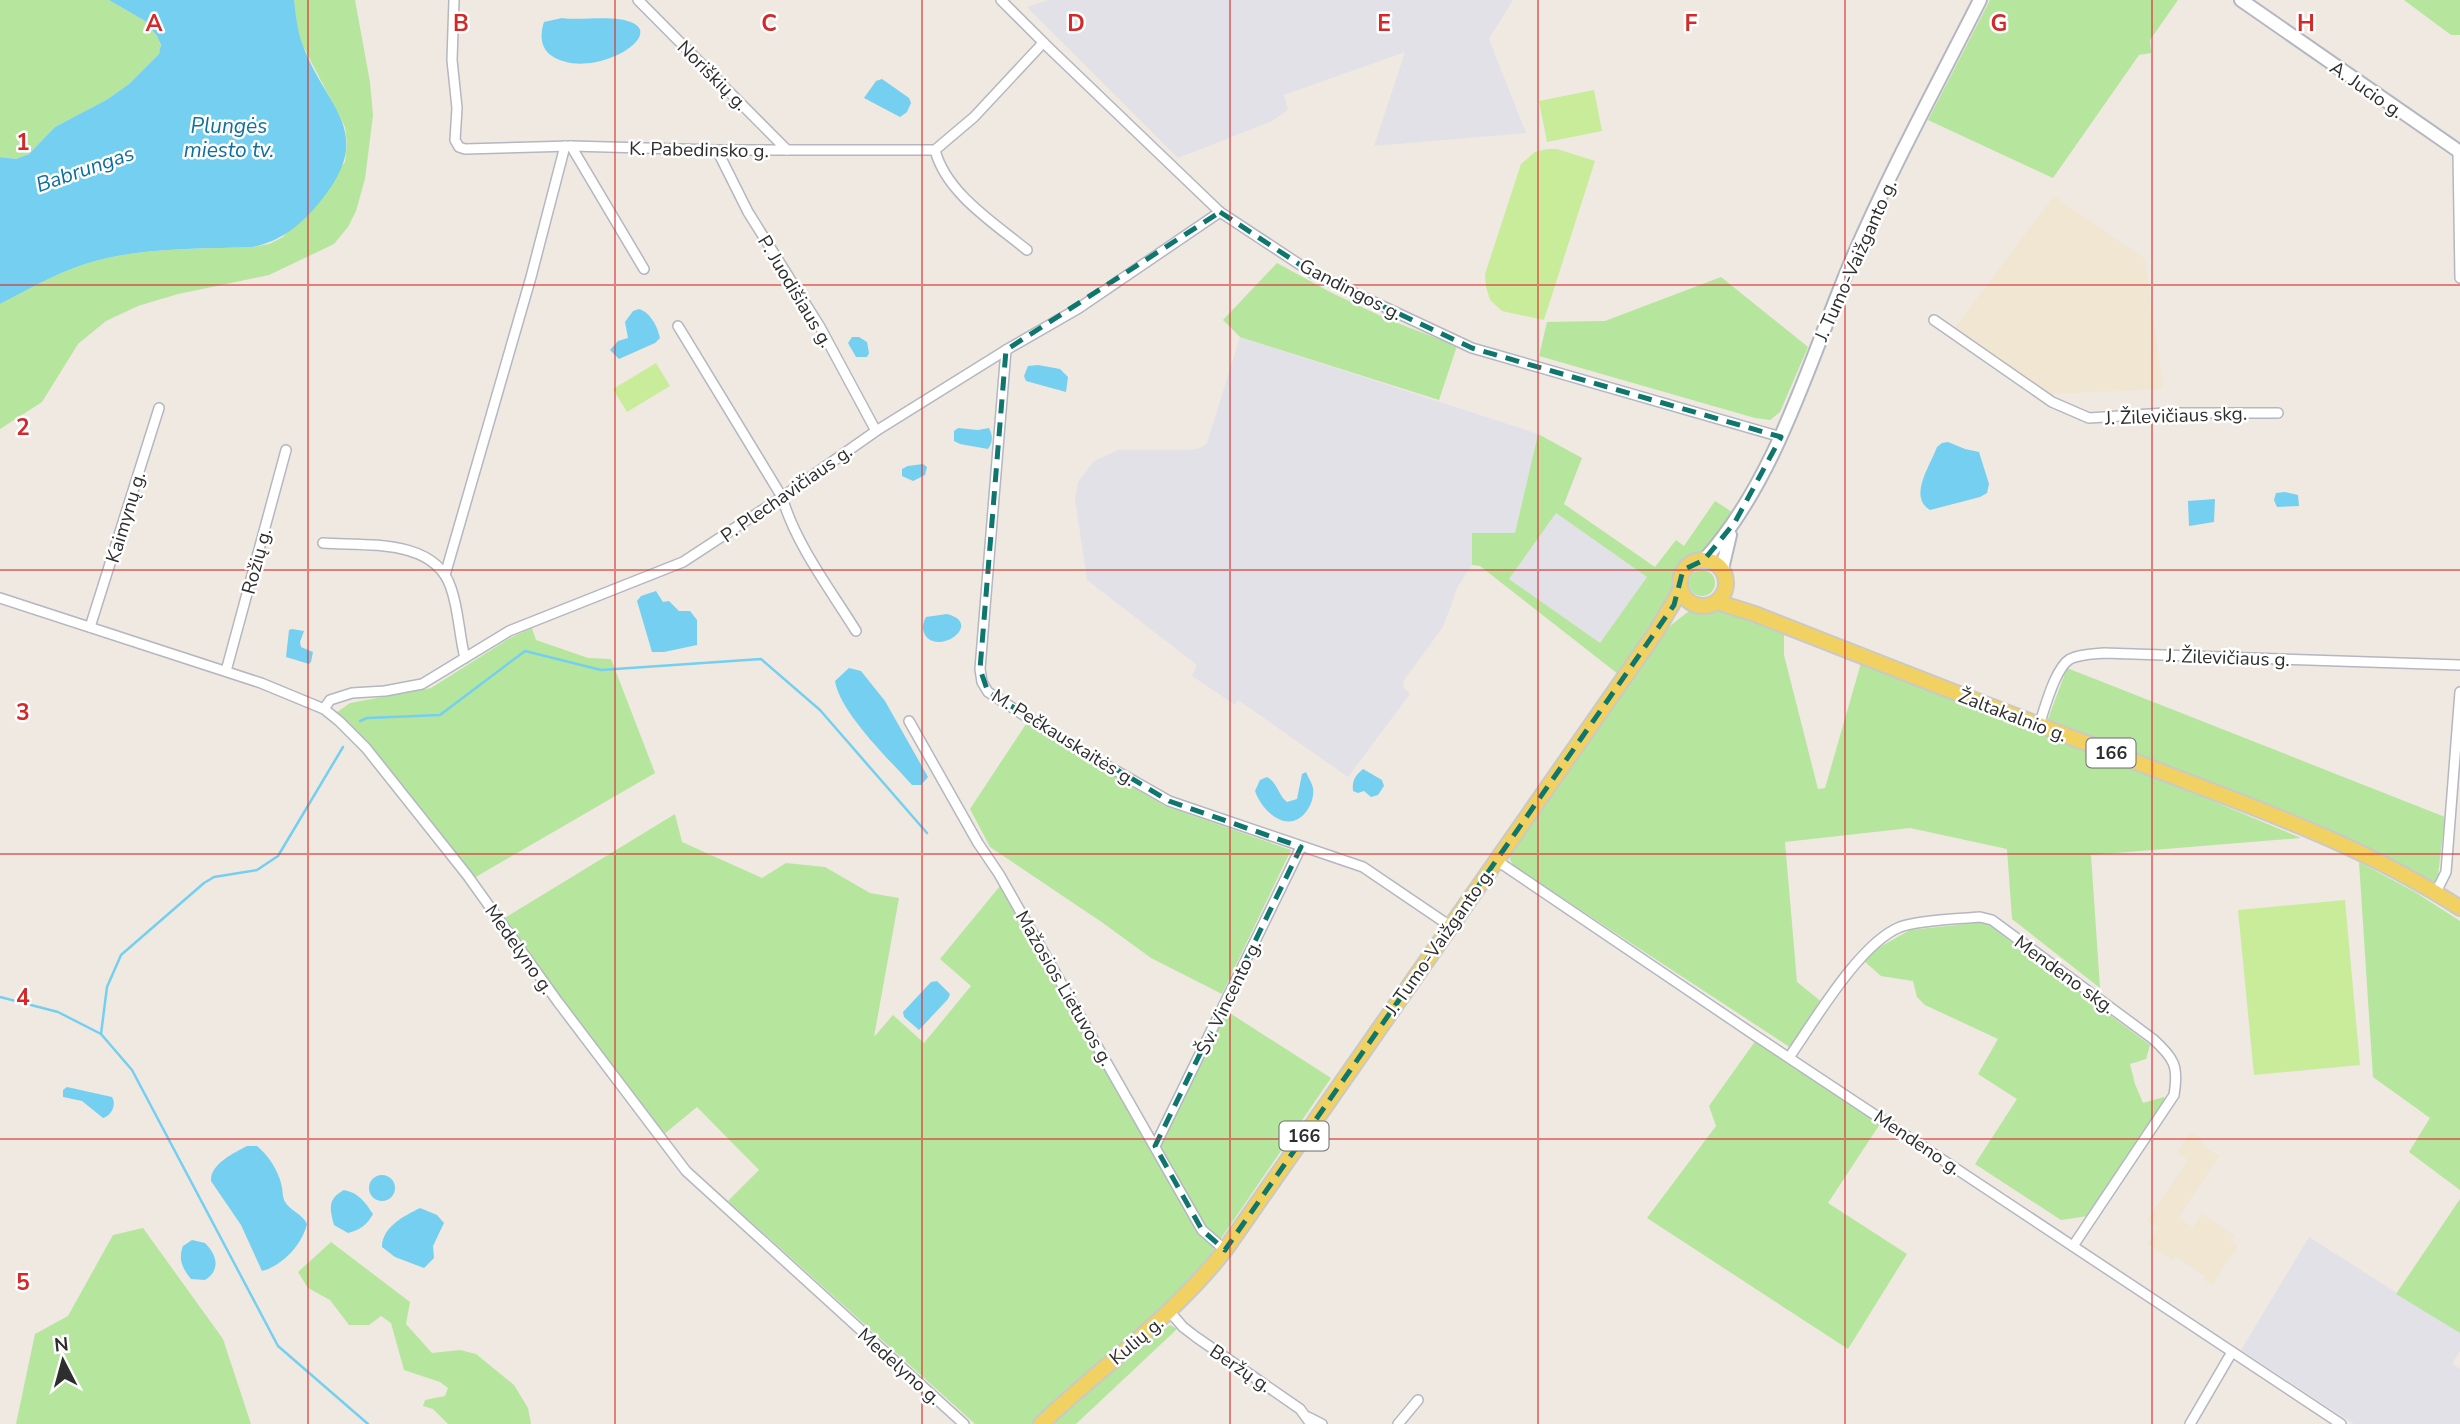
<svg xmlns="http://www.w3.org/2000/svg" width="2460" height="1424" font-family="'Nunito Sans',sans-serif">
<rect width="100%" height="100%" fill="#efe9e1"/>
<g fill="#e3e1e8">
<polygon points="1048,0 1513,0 1489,39 1526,133 1374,146 1405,52 1284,95 1288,110 1272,121 1178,158 1027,7"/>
<polygon points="1240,337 1538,434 1515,533 1472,533 1472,565 1458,586 1443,627 1404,680 1403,687 1410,694 1348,777 1238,700 1235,705 1192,676 1197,665 1087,580 1075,499 1078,482 1094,461 1118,450 1192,450 1202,447 1207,443"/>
<polygon points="1556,513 1647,577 1600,644 1509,579"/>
<polygon points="2309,1237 2460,1333 2460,1351 2452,1364 2460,1369 2460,1424 2354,1424 2241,1350"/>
</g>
<g fill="#f0e6d1">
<polygon points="2054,196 2145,259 2163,389 2049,394 1954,329"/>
<polygon points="2190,1132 2203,1140 2201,1144 2219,1156 2178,1218 2193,1227 2202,1214 2234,1235 2230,1241 2238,1246 2212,1285 2203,1279 2205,1276 2175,1256 2172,1260 2148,1244 2158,1228 2147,1221 2188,1160 2177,1152"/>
</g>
<g fill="#b6e59e" fill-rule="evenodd">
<polygon points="0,0 109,0 145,21 157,36 161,46 159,54 129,84 108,99 55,127 29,154 16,159 0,157"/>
<path d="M294,0H355L370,82L373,115L365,179L356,211L348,227L334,244L269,275L178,294L138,306L106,321L78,344L42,402L0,429V304C27,290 53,275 82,265C136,247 197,249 253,247L269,244L283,237L345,162L347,144L345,127L302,44L297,26Z"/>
<polygon points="1990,0 2178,0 2150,40 2151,53 2139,55 2053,178 1928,120"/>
<polygon points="2404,0 2460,0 2460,35 2451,35"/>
<polygon points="1277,263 1330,292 1387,319 1457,346 1439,400 1240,337 1223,320"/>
<polygon points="1721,277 1808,347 1780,412 1770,420 1755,418 1539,356 1547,322 1605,321"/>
<path d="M1538,434L1582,458L1564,504L1655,567L1676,540L1684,546L1715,501L1732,512L1714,544L1705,552L1685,559L1680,564L1675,574L1672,599L1618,674L1480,566L1472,565V533H1515ZM1556,513L1647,577L1600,643L1509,579Z"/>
<circle cx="1702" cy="583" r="13"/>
<polygon points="1716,608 1724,608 1784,632 1784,655 1818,789 1825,788 1861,663 2122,763 2301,838 2091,855 2100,988 2012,919 2007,849 1910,828 1785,842 1797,982 1823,1003 1791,1048 1515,867 1510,860 1511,851 1661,633 1689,611"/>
<polygon points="532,628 536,640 588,658 611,659 655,773 474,878 378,755 364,738 336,713 350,703 431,688 510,638"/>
<path d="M2067,668L2445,817L2437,884C2311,820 2180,771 2048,719Z"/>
<polygon points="1026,724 1165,806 1291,850 1222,994 1151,958 1103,923 990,847 970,809"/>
<polygon points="675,814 682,842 762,878 786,863 825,867 870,893 899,898 874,1037 893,1015 924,1043 971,986 940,959 1000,886 1155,1155 1225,1010 1331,1078 1209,1256 1169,1302 1032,1424 975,1424 728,1201 759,1170 697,1107 663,1135 503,919"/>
<polygon points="2359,862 2415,892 2460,921 2460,1190 2409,1152 2430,1118 2373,1077"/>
<polygon points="1985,922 2150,1045 2146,1059 2130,1064 2135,1084 2143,1103 2164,1097 2166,1101 2088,1216 2061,1220 1975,1164 2017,1099 1978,1074 1998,1039 1925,1005 1917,997 1913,981 1881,976 1864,961 1871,952 1910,930"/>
<polygon points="1756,1040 1880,1124 1828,1203 1907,1254 1848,1349 1647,1218 1716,1126 1709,1106"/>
<polygon points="2460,1199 2460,1333 2396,1294"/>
<polygon points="143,1228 223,1339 251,1424 16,1424 35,1334 68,1316 113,1235"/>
<polygon points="331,1242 410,1302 406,1324 432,1353 460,1350 476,1354 514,1385 528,1408 531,1424 448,1424 433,1409 423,1406 425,1400 445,1396 448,1388 440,1382 404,1370 391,1323 381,1316 369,1325 349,1325 330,1300 308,1288 298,1272"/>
<polygon points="1170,1325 1177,1329 1076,1424 1050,1424 1150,1337 1153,1338"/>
</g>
<g fill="#c9ec9a">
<polygon points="1594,90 1602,131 1547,142 1539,101"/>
<polygon points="1547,149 1557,149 1595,161 1544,320 1502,311 1490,300 1486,287 1485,274 1521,164 1535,152"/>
<polygon points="656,363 670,386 627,412 613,389"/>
<polygon points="2345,900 2360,1065 2254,1075 2238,910"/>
</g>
<g fill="#75cff0">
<path d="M109,0H294C296,15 297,29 302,43C325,109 379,131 319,203C301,225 281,241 253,247C197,249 136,247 82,265C53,275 27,290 0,304V157L16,159L29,154L55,127L108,99L129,84L159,54L161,45L157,36L145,21Z"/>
<path d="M562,18C582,21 615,14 633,23C664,38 590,81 552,56C540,48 540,34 544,22Z"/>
<polygon points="882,79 909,98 911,103 907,112 900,117 864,98 876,81"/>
<path d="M639,309C650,312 658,327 660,338L655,343L619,359L610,350L618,341L628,338L625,322L633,311Z"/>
<polygon points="852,337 859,337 867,342 869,353 867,357 856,357 848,343"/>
<polygon points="1038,365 1060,369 1068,377 1066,392 1026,381 1024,376 1028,366"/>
<path d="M958,428L978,430L989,428C993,436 993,442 988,449L960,444L954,441V431Z"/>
<path d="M1948,442L1965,449L1979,452L1989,484L1987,493L1980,497L1930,510C1908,497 1930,466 1937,447L1942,443Z"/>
<polygon points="923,464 927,467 925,475 913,481 902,476 902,469 908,466"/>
<polygon points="2285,492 2298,495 2299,506 2277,507 2274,500 2276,493"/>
<polygon points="2215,499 2214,522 2189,526 2188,501"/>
<polygon points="656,591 663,602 669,601 679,611 690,611 697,620 697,645 664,652 652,652 637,601 641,596"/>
<path d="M947,614C985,624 936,658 924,633C922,627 923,622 926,617Z"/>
<polygon points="292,629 304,631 300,642 301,647 313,652 311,662 309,664 286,657 289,630"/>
<path d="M849,668L861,671L885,701L928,777L921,785H912C890,760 840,713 835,681Z"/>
<path d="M1363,769L1382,780L1384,786L1378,795L1371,797L1364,791L1358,793L1353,791C1352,780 1355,776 1363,769Z"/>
<path d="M1306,772C1308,777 1312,783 1313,788C1314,795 1312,803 1308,809C1291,836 1263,814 1255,791L1260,780L1267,777C1278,783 1278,795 1287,802L1297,799L1302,774Z"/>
<polygon points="937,981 950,994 948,999 919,1030 904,1017 903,1012 931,982"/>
<path d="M67,1087L112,1097C117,1105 111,1116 103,1118L82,1101L63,1097V1090Z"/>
<path d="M247,1146H257C269,1156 277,1169 281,1183C283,1189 282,1195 284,1200C289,1211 302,1213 307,1224C302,1245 282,1266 262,1271L241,1225L211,1181C210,1164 234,1153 247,1146Z"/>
<circle cx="382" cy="1188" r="13"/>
<path d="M344,1190C359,1193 365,1202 373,1214C367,1225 360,1230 348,1233L334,1225C330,1209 327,1199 344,1190Z"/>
<path d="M420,1208L437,1215L444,1223L433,1246L434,1258L424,1268L395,1257L382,1247C382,1227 404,1216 420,1208Z"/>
<path d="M192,1240L205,1243C217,1255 221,1270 205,1280L191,1279C182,1268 178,1259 183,1246Z"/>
</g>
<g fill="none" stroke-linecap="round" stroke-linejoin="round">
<g stroke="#75cff0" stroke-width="2.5">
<polyline points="360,721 367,718 440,715 525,651 601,670 761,659 820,710 927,833"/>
<polyline points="343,747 278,856 257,870 214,877 204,883 121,955 107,987 101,1034 132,1070 278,1346 368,1424"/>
<polyline points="0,997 58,1012 101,1034"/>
</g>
<g stroke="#b4b7c1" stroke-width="12">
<g id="street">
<polyline points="454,0 452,60 457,108 455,140 459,147 465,149 571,146 717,150 935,150 974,117 1043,43"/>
<polyline points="638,0 787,150"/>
<polyline points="1001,0 1049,48 1220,212 1314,274 1472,348 1781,437"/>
<polyline points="571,146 644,269"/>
<polyline points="717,150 748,212 820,327 876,431"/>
<path d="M935,150C946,193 994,223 1027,250"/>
<polyline points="2458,152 2460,278"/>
<polyline points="1934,320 2052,402 2089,418 2165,413 2278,413"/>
<path d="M678,326L782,497C796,545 830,589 856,631"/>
<polyline points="1006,350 980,669 982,682 988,692 1064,741 1169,801 1363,867 1450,926"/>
<path d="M323,543C366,546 435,538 451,588C459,611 459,635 465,658"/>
<polyline points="445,575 531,277 565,146"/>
<polyline points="0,598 261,683 324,709 339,721 366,748 467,875 558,1002 686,1171 964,1424"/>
<polyline points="90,627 159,408"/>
<polyline points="226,671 286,450"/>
<polyline points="324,709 330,700 352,693 385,691 422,684 509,631 683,562 782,497 876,431 1006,350 1079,308 1220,212"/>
<polyline points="909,721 978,843 999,874 1202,1230 1225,1250"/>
<path d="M2039,725C2045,708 2055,668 2070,659C2080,654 2094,654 2104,653L2460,665"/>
<polyline points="1496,860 1753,1034 2341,1424"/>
<polyline points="2436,892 2446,872 2460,692"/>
<path d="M1790,1056C1815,1020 1860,943 1900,927C1919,920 1958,919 1980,917L1992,920L2153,1039C2174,1058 2179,1066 2174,1095L2073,1246"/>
<polyline points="1155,1146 1301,847"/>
<polyline points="1170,1312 1183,1327 1196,1337 1300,1409 1311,1424"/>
<polyline points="1308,1417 1322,1424"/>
<polyline points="1398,1424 1418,1400"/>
<polyline points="2190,1424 2232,1352"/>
</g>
</g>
<g stroke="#b4b7c1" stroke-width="16">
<g id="secondary">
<polyline points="2241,0 2460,152"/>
<path d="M1704,560C1777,480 1811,355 1853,257C1891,169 1937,85 1980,0"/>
<polyline points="1722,569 1730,535"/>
</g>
</g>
<g stroke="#c9c9c9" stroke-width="18">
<g id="primary">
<circle cx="1703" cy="583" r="23"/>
<path d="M1717,602L1755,614C1882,664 2009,714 2136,762C2246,805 2360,843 2460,908"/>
<path d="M1041,1424C1102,1366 1172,1318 1225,1250L1656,632L1680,591"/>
</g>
</g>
<use href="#street" stroke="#fff" stroke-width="9"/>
<use href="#secondary" stroke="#fff" stroke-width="12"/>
<use href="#primary" stroke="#f2d163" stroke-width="14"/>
</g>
<path fill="none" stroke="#0f766e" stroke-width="5" stroke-dasharray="14 9" stroke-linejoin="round" d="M1220,212L1314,274L1472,348L1781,437L1735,522L1704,560L1683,570L1674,605L1225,1250L1202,1230L1155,1146L1301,847L1169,801L988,692L980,669L1006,350Z"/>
<path fill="none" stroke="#d62828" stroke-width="2" stroke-opacity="0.55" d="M308,0V1424M615,0V1424M922,0V1424M1230,0V1424M1538,0V1424M1845,0V1424M2152,0V1424M0,285H2460M0,570H2460M0,854H2460M0,1139H2460"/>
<g text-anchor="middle" stroke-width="5" stroke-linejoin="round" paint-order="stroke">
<g fill="#fff" stroke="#6d6d6d" stroke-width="2">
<rect x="2086.5" y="738.5" width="49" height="29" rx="5"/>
<rect x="1279.5" y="1121.5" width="49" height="29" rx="5"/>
</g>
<g font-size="18" font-weight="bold" fill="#2e2e2e">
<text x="2111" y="759">166</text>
<text x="1304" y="1142">166</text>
</g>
<g font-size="19" fill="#2e2e2e" stroke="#fff">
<text transform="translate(713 75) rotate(45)" y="7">Noriškių g.</text>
<text transform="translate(2367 89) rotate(35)" y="7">A. Jucio g.</text>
<text transform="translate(699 149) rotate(1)" y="7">K. Pabedinsko g.</text>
<text transform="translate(1855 260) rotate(-66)" y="7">J. Tumo-Vaižganto g.</text>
<text transform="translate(1351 289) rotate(27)" y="7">Gandingos g.</text>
<text transform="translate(796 291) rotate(59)" y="7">P. Juodišiaus g.</text>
<text transform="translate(2176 415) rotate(-2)" y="7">J. Žilevičiaus skg.</text>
<text transform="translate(786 493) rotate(-35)" y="7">P. Plechavičiaus g.</text>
<text transform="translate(125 517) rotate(-73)" y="7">Kaimynų g.</text>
<text transform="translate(256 561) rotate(-75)" y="7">Rožių g.</text>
<text transform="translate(2228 657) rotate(2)" y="7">J. Žilevičiaus g.</text>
<text transform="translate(2013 715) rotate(21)" y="7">Žaltakalnio g.</text>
<text transform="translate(1064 737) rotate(32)" y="7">M. Pečkauskaitės g.</text>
<text transform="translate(1439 941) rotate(-55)" y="7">J. Tumo-Vaižganto g.</text>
<text transform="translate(520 949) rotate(55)" y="7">Medelyno g.</text>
<text transform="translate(2065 974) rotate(36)" y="7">Mendeno skg.</text>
<text transform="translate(1065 988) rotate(60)" y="7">Mažosios Lietuvos g.</text>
<text transform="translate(1228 997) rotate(-64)" y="7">Šv. Vincento g.</text>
<text transform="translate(1918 1142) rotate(34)" y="7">Mendeno g.</text>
<text transform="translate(1136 1340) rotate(-40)" y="7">Kulių g.</text>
<text transform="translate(900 1366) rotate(42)" y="7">Medelyno g.</text>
<text transform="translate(1241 1368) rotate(34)" y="7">Beržų g.</text>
</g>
<g font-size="21" font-style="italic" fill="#0d6fa3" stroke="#fff">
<text x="229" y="133">Plungės<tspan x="229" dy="24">miesto tv.</tspan></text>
<text transform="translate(85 169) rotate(-19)" y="7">Babrungas</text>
</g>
</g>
<g font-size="23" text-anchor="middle" font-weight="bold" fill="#d62828" stroke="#fff" stroke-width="5" stroke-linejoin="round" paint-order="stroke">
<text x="154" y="31">A</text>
<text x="461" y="31">B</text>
<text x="769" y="31">C</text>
<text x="1076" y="31">D</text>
<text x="1384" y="31">E</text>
<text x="1691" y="31">F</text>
<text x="1999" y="31">G</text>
<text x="2306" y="31">H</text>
<text x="23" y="150">1</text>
<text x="23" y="435">2</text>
<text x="23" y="720">3</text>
<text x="23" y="1005">4</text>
<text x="23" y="1290">5</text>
</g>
<g transform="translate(63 1361) rotate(354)" stroke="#ffffff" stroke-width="5" paint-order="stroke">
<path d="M0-5L12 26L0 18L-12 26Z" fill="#2e2e2e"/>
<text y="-10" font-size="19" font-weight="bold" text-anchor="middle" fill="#2e2e2e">N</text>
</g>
</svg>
